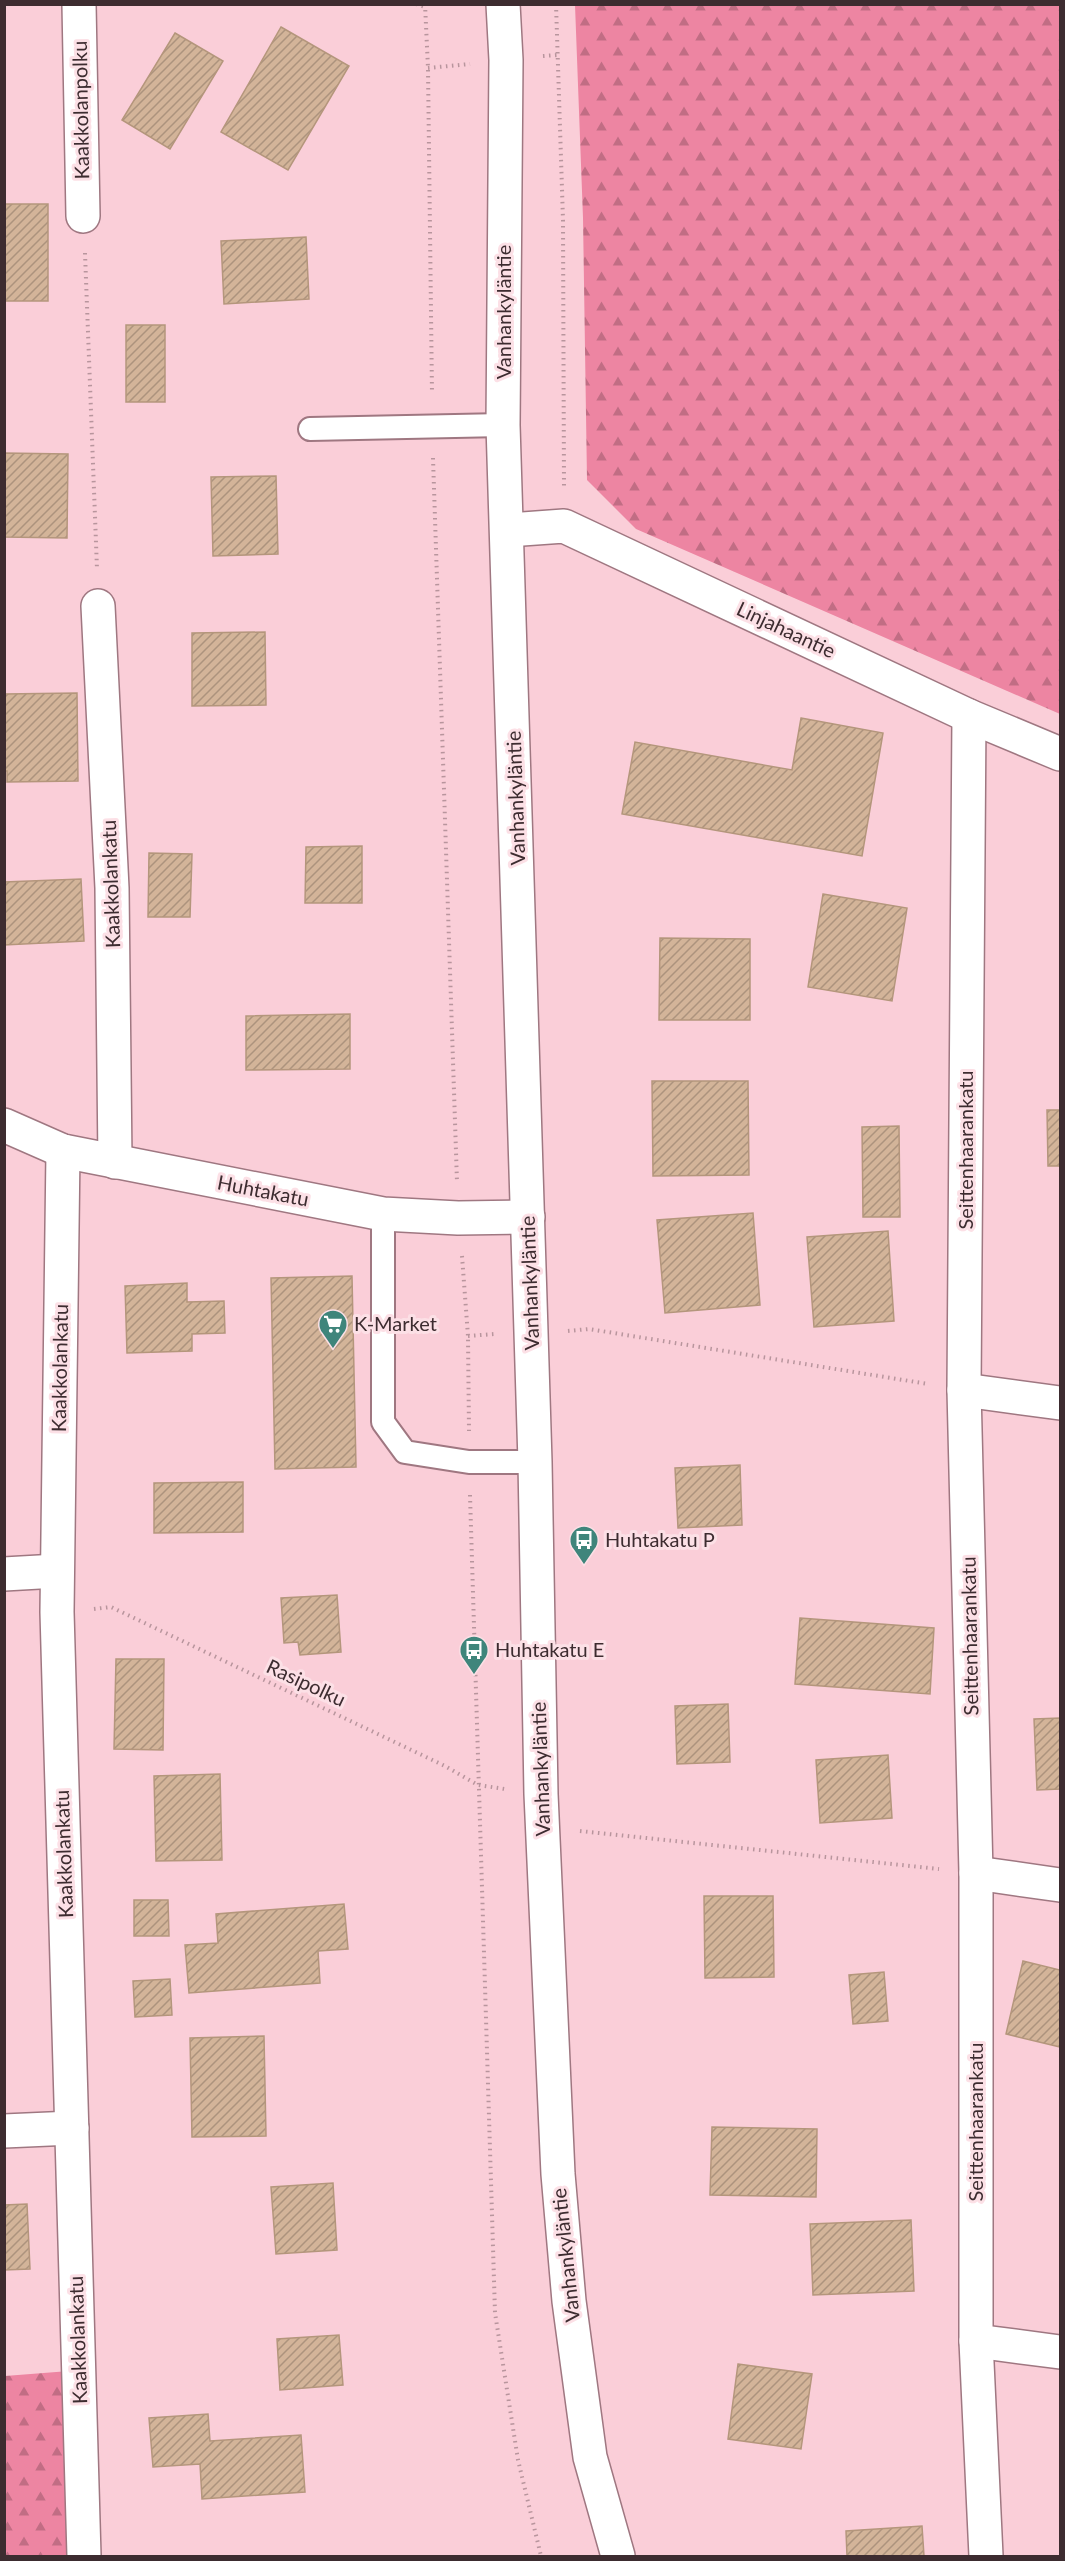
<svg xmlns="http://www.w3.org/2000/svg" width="1065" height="2561" font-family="Lato,sans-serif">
<defs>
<pattern id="forest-firs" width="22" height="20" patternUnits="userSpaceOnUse" patternTransform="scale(1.5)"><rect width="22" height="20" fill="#ed85a2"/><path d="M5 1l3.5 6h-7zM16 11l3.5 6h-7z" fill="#c16d84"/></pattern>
<pattern id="building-hatch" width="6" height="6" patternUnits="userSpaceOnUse" patternTransform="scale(1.5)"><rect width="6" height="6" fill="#d3b499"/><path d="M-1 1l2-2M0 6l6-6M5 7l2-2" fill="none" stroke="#ac937d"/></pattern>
</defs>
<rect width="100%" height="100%" fill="#faced8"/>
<g fill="url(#forest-firs)">
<polygon points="575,5 1060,5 1060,714 636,529 587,480 583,218"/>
<polygon points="69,2371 73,2556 5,2556 5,2376"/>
</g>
<g fill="url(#building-hatch)" stroke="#b4967c" stroke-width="1.5">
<polygon points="281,27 349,66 288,170 221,132"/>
<polygon points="175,33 223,61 170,149 122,120"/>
<rect x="4" y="204" width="44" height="97"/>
<polygon points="306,237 309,299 224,304 221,241"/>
<rect x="126" y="325" width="39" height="77"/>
<polygon points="4,453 68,454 67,538 4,537"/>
<polygon points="276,476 278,554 213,556 211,477"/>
<polygon points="265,632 266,705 192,706 192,633"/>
<polygon points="77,693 78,781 7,782 7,771 4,771 4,694"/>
<polygon points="801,718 883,733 862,856 622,814 635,742 792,770"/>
<polygon points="362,846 362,903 305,903 306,847"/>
<polygon points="149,853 192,854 190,917 148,917"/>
<polygon points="81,879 84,941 4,945 4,882"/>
<polygon points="823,894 907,908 892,1001 808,987"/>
<polygon points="660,938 750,939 750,1020 659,1020"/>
<polygon points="350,1014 350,1069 246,1070 246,1016"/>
<polygon points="652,1081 748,1081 749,1175 653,1176"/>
<polygon points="1047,1110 1060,1110 1060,1166 1048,1166"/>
<polygon points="899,1126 900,1217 863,1217 862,1127"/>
<polygon points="753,1213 760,1305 665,1313 657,1220"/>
<polygon points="888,1231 894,1321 814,1327 807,1237"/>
<polygon points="352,1276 356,1467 275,1469 271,1278"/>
<polygon points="187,1283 187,1302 224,1301 225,1333 192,1334 192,1351 127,1353 125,1286"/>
<polygon points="740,1465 742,1525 678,1528 675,1468"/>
<polygon points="243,1482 243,1532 154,1533 154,1483"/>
<polygon points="337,1595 341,1652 300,1655 298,1642 284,1643 281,1598"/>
<polygon points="800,1618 934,1628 930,1694 795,1684"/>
<polygon points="116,1659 164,1659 163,1750 114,1749"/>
<polygon points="728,1704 730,1762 677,1764 675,1706"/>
<polygon points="1060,1718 1060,1789 1037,1790 1034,1719"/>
<polygon points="888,1755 892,1818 820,1823 816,1760"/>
<polygon points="220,1774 222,1860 156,1861 154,1776"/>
<polygon points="704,1896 773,1896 774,1977 705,1978"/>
<polygon points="134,1900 168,1900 169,1936 134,1936"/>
<polygon points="344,1904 348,1949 318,1951 320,1983 189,1993 185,1945 218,1943 216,1914"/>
<polygon points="1023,1961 1060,1970 1060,2047 1006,2034"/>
<polygon points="884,1972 888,2021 853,2024 849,1975"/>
<polygon points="170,1979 172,2015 135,2017 133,1981"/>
<polygon points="264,2036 266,2136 192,2137 190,2038"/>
<polygon points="712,2127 817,2129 816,2197 710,2195"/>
<polygon points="333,2183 337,2250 276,2254 271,2187"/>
<polygon points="27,2204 30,2269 4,2270 4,2205"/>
<polygon points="911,2220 914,2291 813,2295 810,2224"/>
<polygon points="339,2335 343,2385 280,2390 277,2339"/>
<polygon points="738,2364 812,2374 801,2449 728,2439"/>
<polygon points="208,2414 210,2441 301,2435 305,2492 202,2499 200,2464 153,2467 149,2418"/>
<polygon points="922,2526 924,2556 847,2556 846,2531"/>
</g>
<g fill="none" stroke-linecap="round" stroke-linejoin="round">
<g stroke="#9f7781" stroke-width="26">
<g id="lane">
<polyline points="310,429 503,425"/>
<polyline points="383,1214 383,1422 405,1452 469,1462 535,1462"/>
</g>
</g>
<g stroke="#9f7781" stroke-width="36">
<g id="street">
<polyline points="79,4 83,216"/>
<polyline points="508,530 564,526 969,716 1060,754"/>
<polyline points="98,606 112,888 115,1162"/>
<polyline points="969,716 964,1390 976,1873 976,2341 986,2556"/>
<polyline points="4,1125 63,1151 383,1214 458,1218 528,1217"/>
<polyline points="63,1151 57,1612 84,2556"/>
<polyline points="964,1390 1060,1403"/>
<polyline points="4,1574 57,1571"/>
<polyline points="976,1873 1060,1885"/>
<polyline points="4,2131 72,2128"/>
<polyline points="976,2341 1060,2352"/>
</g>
</g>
<g stroke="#9f7781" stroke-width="36">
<polyline id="secondary" points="503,4 506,60 503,425 535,1462 541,1794 558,2174 569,2301 590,2457 618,2556"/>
</g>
<g stroke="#b8959d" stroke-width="4" stroke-dasharray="1.5 4.5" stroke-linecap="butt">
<polyline points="416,4 425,7"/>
<polyline points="425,4 428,68 432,394"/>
<polyline points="556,4 563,220 564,489"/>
<polyline points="543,56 557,55"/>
<polyline points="428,68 470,64"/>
<polyline points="85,253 97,569"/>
<polyline points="433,458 457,1182"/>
<polyline points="462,1256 468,1336 469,1431"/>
<polyline points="568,1331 589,1329 928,1384"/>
<polyline points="468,1336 495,1334"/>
<polyline points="470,1495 495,2313 518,2460 541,2556"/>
<polyline points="94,1609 111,1607 445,1766 478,1785 505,1789"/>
<polyline points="580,1831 939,1869"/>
</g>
<use href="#lane" stroke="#fff" stroke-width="22"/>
<use href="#street" stroke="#fff" stroke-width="33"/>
<use href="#secondary" stroke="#fff" stroke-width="33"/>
</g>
<defs>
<g id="supermarket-pin" transform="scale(1.5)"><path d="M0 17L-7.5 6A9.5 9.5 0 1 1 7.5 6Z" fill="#3f857b" stroke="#fce0e6"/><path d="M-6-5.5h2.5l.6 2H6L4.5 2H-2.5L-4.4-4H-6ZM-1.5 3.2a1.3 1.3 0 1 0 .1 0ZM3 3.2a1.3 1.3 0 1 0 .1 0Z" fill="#fff"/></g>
<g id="bus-pin" transform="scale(1.5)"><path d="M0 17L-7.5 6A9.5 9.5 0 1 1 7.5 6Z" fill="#3f857b" stroke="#fce0e6"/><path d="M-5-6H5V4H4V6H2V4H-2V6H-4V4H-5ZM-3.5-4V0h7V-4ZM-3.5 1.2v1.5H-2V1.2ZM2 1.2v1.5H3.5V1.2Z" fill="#fff"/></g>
</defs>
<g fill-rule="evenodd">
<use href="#supermarket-pin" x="333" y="1324"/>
<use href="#bus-pin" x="584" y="1540"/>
<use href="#bus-pin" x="474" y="1650"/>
</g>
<g text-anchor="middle" stroke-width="6" stroke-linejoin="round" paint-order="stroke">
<g font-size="20" fill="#3d2c30" stroke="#fce0e6">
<text transform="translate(81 110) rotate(-91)" y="7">Kaakkolanpolku</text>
<text transform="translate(504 312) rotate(-90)" y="7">Vanhankyläntie</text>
<text transform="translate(786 630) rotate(25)" y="7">Linjahaantie</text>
<text transform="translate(516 798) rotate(-92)" y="7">Vanhankyläntie</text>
<text transform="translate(111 884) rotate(-92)" y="7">Kaakkolankatu</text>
<text transform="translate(966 1150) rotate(-90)" y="7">Seittenhaarankatu</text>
<text transform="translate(263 1191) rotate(11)" y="7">Huhtakatu</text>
<text transform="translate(530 1283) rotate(-92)" y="7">Vanhankyläntie</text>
<text transform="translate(60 1368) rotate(-89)" y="7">Kaakkolankatu</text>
<text transform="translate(970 1636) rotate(-91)" y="7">Seittenhaarankatu</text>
<text transform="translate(306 1683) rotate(25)" y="7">Rasipolku</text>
<text transform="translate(541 1769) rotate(-92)" y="7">Vanhankyläntie</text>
<text transform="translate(64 1854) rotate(-92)" y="7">Kaakkolankatu</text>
<text transform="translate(976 2122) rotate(-90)" y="7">Seittenhaarankatu</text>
<text transform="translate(566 2255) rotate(-96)" y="7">Vanhankyläntie</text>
<text transform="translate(78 2340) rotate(-92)" y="7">Kaakkolankatu</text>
</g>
<g font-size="20" fill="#3d2c30" stroke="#fce0e6" text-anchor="start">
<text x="354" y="1331">K-Market</text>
<text x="605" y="1547">Huhtakatu P</text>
<text x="495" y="1657">Huhtakatu E</text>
</g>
</g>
<rect width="1065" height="2561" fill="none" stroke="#3d2c30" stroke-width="12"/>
</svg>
